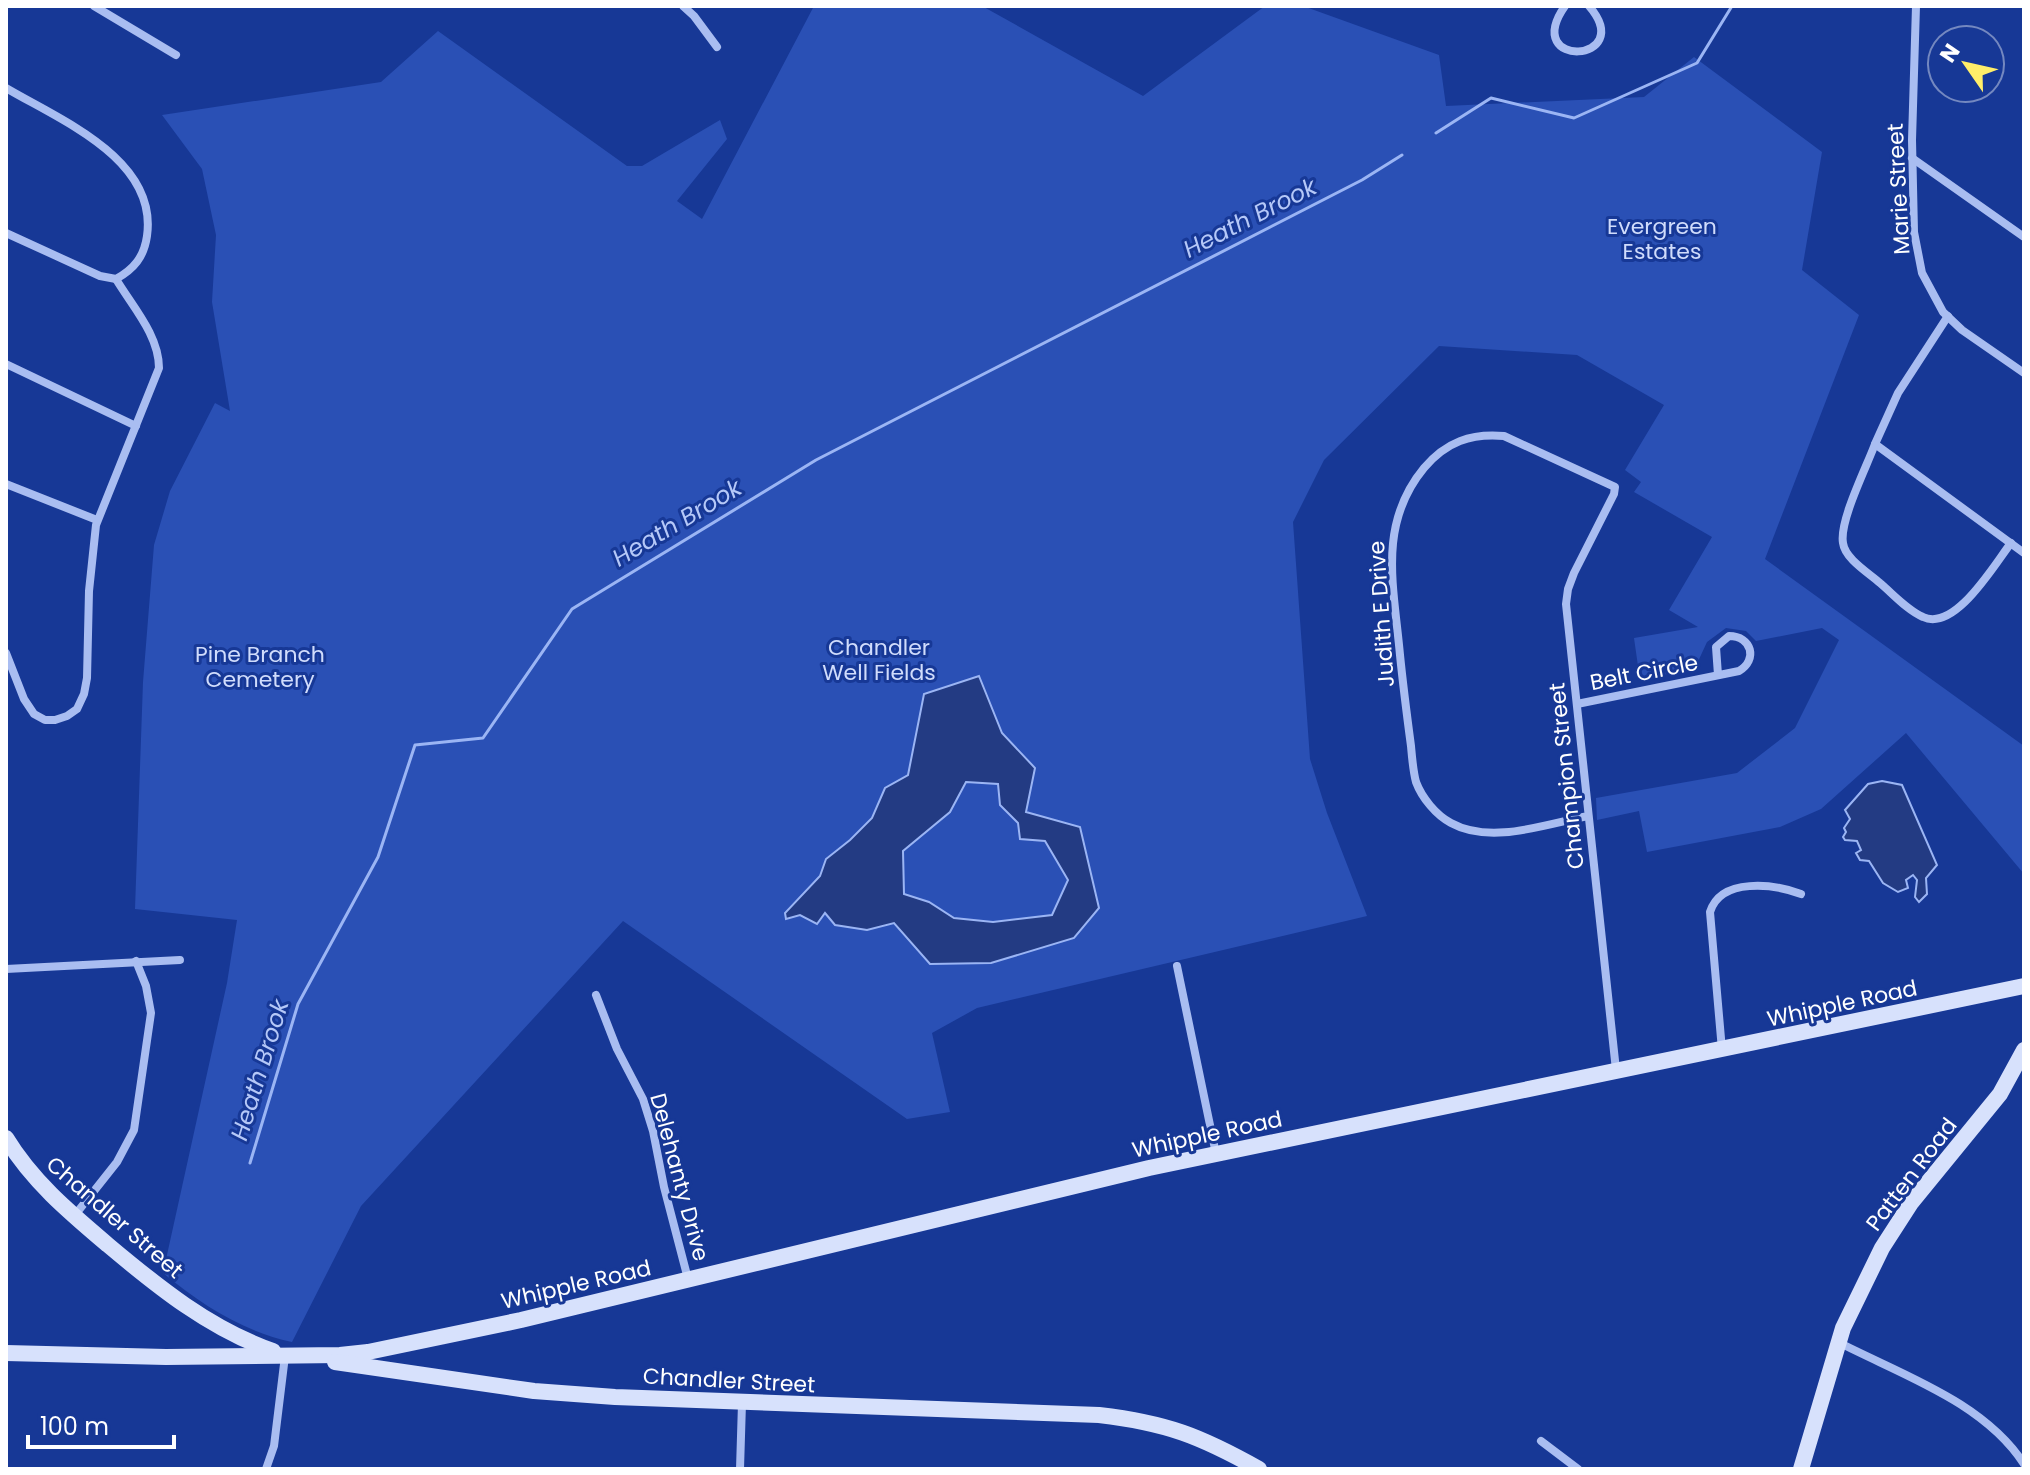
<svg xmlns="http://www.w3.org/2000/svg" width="2030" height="1475" font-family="Poppins,sans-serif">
<rect width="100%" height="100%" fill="#173896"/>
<path fill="#2a50b5" d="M814,6H982L1143,96L1265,6H1303L1439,55L1446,106L1644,97L1694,57L1822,152L1802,270L1859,315L1765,559L2024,746V874L1906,733L1821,809L1780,827L1647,852L1639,811L1597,820L1596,798L1737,773L1795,728L1839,640L1822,628L1756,641L1746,631L1726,628L1707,642L1695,668L1640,680L1634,638L1698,627L1669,610L1712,537L1634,492L1641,482L1625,470L1664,405L1577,355L1439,346L1324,460L1293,522L1310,759L1327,813L1367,916L977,1008L932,1033L950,1112L907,1119L623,921L361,1206L292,1342C242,1331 202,1305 163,1273L227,983L237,920L135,909L143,682L154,545L170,491L215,403L230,411L212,302L216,235L202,169L162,115L381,82L438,31L627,166H642L720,120L727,139L677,201L702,219Z"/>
<g fill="#233b83" stroke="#9bb5f4" stroke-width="2" fill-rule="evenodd">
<path d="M979,676L1002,733L1035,768L1026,812L1080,827L1099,908L1074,938L991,963L930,964L894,923L867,930L835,925L825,913L817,924L800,915L786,919L785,913L820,876L826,859L850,840L872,818L885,788L908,775L924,694ZM966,782L998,784L1000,805L1018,823L1020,839L1045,841L1068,880L1052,915L993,922L954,918L929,902L904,894L903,851L950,812Z"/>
<polygon points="1882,781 1902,785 1937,865 1926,878 1927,894 1919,902 1915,897 1917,880 1913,875 1906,880 1908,888 1898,892 1883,883 1869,861 1860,860 1856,853 1861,850 1857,841 1845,840 1843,837 1846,832 1844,828 1850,819 1845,810 1868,784"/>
</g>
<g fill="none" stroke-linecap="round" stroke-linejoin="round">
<g stroke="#9bb5f4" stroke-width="3">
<polyline points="1436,133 1491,98 1574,118 1697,63 1732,6"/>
<polyline points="250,1163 298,1004 378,857 415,745 483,738 572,609 816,460 1362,180 1402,155"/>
</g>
<g stroke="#a9bdf1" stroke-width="8">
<polyline points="94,6 176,55"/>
<polyline points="683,6 694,16 717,47"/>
<path d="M1565,6C1520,70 1638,63 1589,6"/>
<polyline points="1916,6 1912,140 1914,232 1922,273 1943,312 1962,330 2024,373"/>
<path d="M6,88C60,120 158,159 147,236C144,257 134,269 116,279L100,276L6,233"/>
<polyline points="1912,158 2024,237"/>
<polyline points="1948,316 1898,393 1875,444 2024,553"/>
<polyline points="6,364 136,426"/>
<path d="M1875,444C1867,466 1839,521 1843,543C1845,559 1869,573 1880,583C1893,594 1907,610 1923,617C1955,632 1994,565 2011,543"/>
<polyline points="6,484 97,520"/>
<path d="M6,653L24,699L34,714L45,720H55L67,716L77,709L84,694L87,678L89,591L96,525L159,368C159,335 132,306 116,279"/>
<path d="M1577,704L1739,671C1758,660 1752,636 1729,636L1716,647L1718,675"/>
<path d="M1588,816C1546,824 1491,845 1451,823C1436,815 1422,798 1416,782C1413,771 1412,757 1411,746C1407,716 1403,685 1400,655C1394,587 1377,525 1424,468C1446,442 1471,433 1504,436L1615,487L1614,494L1574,573L1568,589L1566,604L1616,1070"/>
<polyline points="1177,966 1216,1154"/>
<polyline points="6,969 180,960"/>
<polyline points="596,995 617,1049 643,1099 653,1131 664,1187 688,1279"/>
<path d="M1722,1050L1710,912C1721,877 1774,884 1801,894"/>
<polyline points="75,1215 117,1162 134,1130 151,1013 146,986 136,961"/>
<path d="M1838,1342C1902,1375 1984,1402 2024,1464"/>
<polyline points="1541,1441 1578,1469"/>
<polyline points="266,1469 274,1446 285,1356"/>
<polyline points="740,1469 742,1403"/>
</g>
<g stroke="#d7e1fc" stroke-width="16">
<path d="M6,1138C32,1181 69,1212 108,1245C158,1287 210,1329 273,1351"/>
<polyline points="6,1353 166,1357 340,1355 368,1352 521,1320 1149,1168 2024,986"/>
<path d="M335,1362L534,1391L615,1397L1099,1415C1167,1423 1200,1436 1259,1469"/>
<polyline points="1801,1469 1843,1328 1882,1248 1911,1203 2000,1094 2024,1050"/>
</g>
</g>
<g text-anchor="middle" stroke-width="6" stroke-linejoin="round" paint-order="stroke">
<g font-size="22" fill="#fff" stroke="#173896">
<text transform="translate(1898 189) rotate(-93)" y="8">Marie Street</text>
<text transform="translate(1381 614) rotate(-94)" y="8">Judith E Drive</text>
<text transform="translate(1644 672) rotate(-11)" y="8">Belt Circle</text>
<text transform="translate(1566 776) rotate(-96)" y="8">Champion Street</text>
<text transform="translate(1842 1003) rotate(-12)" y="8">Whipple Road</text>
<text transform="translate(1207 1134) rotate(-12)" y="8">Whipple Road</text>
<text transform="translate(1911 1174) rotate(-53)" y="8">Patten Road</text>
<text transform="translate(680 1177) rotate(75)" y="8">Delehanty Drive</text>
<text transform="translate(115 1217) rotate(41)" y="8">Chandler Street</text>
<text transform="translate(576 1284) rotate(-13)" y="8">Whipple Road</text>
<text transform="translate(729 1380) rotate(3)" y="8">Chandler Street</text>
</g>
<g font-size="22" fill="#d0dcfc" stroke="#173896">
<text x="1662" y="234">Evergreen<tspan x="1662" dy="25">Estates</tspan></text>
<text x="879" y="655">Chandler<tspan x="879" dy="25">Well Fields</tspan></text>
<text x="260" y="662">Pine Branch<tspan x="260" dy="25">Cemetery</tspan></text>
</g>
<g font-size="24" font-style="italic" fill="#b5c8f8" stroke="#173896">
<text transform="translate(1250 218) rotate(-27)" y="8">Heath Brook</text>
<text transform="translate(677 523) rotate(-31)" y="8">Heath Brook</text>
<text transform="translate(260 1070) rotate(-73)" y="8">Heath Brook</text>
</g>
</g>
<rect width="2030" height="1475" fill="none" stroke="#ffffff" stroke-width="16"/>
<g transform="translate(1966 64) rotate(304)"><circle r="38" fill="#173896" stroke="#7488c0" stroke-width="2"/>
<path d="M0-6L14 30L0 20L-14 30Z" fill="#ffee69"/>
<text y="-12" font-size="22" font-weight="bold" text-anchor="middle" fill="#ffffff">N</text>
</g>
<path d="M28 1435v12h146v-12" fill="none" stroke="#ffffff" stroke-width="4"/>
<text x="40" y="1435" font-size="24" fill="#ffffff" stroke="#173896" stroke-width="6" paint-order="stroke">100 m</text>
</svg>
